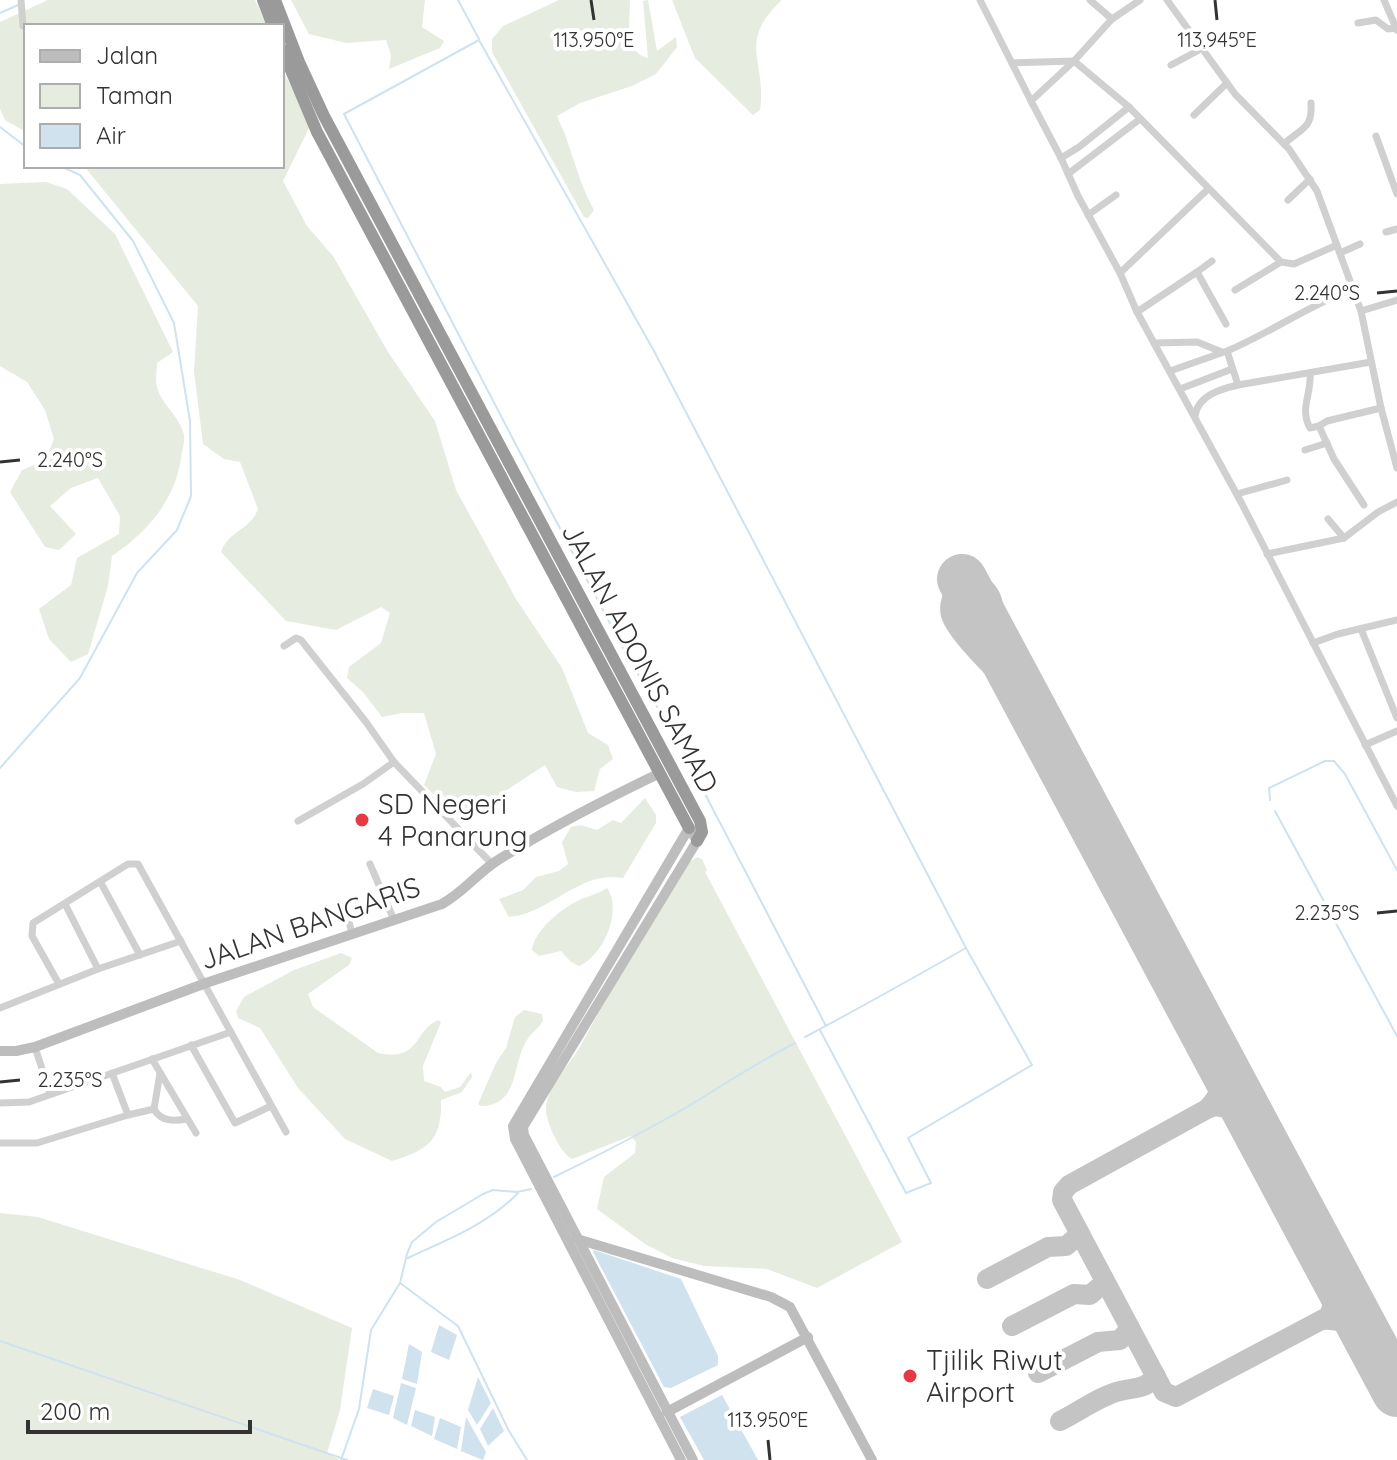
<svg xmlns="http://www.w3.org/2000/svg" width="1397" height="1460" font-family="Quicksand,sans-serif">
<rect width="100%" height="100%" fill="#fff"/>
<g fill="#e6ecdf">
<polygon points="48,0 255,0 267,26 26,26 26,132 5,120 0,109 0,22"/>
<polygon points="291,0 425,0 422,27 444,41 440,48 389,69 391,55 386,40 346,43 309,34"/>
<path d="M559,0H630C630,21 623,52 648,58L643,1L648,0L657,51L676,37L677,47L656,74L632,86L580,103L557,116C572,147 577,180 594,210L588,218L584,217L492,52V39L503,26Z"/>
<path d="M672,0H782C736,43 767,60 760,110L753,115L695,58Z"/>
<path d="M282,68L310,126L283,181L307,226L333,256L388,352L435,421L456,490L516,599L562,668L588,733L608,745L613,759L600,769L594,791L576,792L557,787L545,765L484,805L463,813L447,807L424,785L436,754L424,713H402L382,717L363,692L347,678L349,667L381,643L390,613L381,607L336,630L286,621L221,552C229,530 250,531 258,509L240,462L224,459L203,444L194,371L198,306L84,166H282Z"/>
<path d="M46,182L67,189L115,234L173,352L157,363C157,370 155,380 157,387C162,406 180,416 184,435C185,442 182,451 181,459C174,502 147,532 112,556L108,586L88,654L71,662L49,639L39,609L71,585L77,558L119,534L120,516L98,478L71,488L50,506L76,534L59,550L45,547L10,492L22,470L46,460L54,439L45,410L27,382L0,366V184Z"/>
<path d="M645,798L656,815V823L623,878C579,870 550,914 509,917L499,899L523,890L536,877L559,871L568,864L562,842L571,827L580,825L597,830L613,820L621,823Z"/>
<path d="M697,857L702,859L707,870L705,872L902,1242L817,1288L767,1269L704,1266L672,1258L645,1244L597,1209L604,1177L635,1153L636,1142L631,1136L572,1159C560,1153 544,1119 546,1106C550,1082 571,1064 582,1043C615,982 651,923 688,863Z"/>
<path d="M607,888C623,911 603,956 579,966L571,962L561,951L539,956L532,950C534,930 565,905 584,898C593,895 599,893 607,888Z"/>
<path d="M341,953L352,958L349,965L308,994L313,1007L378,1053C421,1062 413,1031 438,1020L441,1022L423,1066L424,1081L441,1087L445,1092L460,1087L471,1072L472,1077L462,1092L441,1100C442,1140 429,1150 392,1161L345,1139L298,1088L260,1028L238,1018L236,1011L244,997L294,970Z"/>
<path d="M524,1010L542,1014L543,1021C539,1028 531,1033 527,1040C511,1065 520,1105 481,1106L478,1104L496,1063L506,1048L515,1017Z"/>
<polygon points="0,1213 38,1217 240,1280 352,1328 340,1410 327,1453 340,1460 0,1460"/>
</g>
<g fill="#cfe2ee">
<polygon points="594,1250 681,1279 718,1356 718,1365 671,1388 664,1387 593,1252"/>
<polygon points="439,1325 457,1335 449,1360 431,1352"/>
<polygon points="409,1344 422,1352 417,1384 402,1379"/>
<polygon points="478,1377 491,1403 477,1425 468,1410"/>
<polygon points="401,1383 416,1388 407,1425 393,1418"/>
<polygon points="373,1389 394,1396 389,1415 367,1408"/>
<polygon points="722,1395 758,1460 704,1460 680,1417"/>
<polygon points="493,1408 504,1431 488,1446 480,1429"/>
<polygon points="415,1410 435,1417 432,1436 411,1426"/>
<polygon points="466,1417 486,1452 483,1460 461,1451"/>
<polygon points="440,1418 461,1427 457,1449 434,1439"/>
</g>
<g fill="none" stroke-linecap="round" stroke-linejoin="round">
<g stroke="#cfe2ee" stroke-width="2">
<polyline points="458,0 479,39"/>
<polyline points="0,13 18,5"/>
<polyline points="0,127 26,147"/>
<polyline points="0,768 80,678 137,573 177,530 191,496 190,421 174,323 133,241 80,175 60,166"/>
<polyline points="1270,800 1269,788 1325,761 1334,761 1345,774 1397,870"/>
<polyline points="1275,811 1397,1036"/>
<polyline points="820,1030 906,1193 931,1183 908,1138 1032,1065 966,948"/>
<path d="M805,1037C860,1008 913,978 966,948L654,351L479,40L344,114L515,443L623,648L680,746L826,1026"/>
<path d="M554,1177C599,1155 644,1132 687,1107C723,1085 758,1062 795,1043"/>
<path d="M408,1258C448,1239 487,1225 518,1193"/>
<polyline points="400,1283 458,1326 509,1431 527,1460"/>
<polyline points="0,1341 347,1460"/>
<polyline points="341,1460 359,1409 371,1330 400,1283 407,1254 412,1242 436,1222 483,1194 493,1190 517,1192 531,1189"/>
</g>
<g stroke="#c4c4c4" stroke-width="20">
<path d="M985,622L993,605C992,597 987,589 979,585C973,583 967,583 961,587C953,593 948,604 951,615C958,637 1011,685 1029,705"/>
<path d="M1220,1061C1224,1082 1222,1094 1207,1109L1069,1185L1063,1192L1062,1200L1164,1392L1176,1397L1329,1316L1337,1294L1335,1282L1298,1208"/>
<polyline points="1207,1109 1215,1106 1241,1111 1256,1130"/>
<polyline points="987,1279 1048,1247 1066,1246 1080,1234"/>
<path d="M1322,1320C1367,1317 1377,1357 1395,1390"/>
<polyline points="1012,1326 1074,1294 1090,1295 1105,1282"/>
<polyline points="1038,1373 1098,1342 1120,1340 1130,1328"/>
<path d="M1060,1421C1078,1412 1102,1395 1120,1391C1135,1387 1145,1390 1156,1376"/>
</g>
<polyline stroke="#c4c4c4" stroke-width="50" points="962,579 1397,1392"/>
<g stroke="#d0d0d0" stroke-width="7">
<polyline points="21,0 23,26"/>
<polyline points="980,0 1031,101"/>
<polyline points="1090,0 1112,19"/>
<polyline points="1140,0 1112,19 1074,61 1031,101 1061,158 1079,147 1129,107 1281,262 1294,264 1337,245"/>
<polyline points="1167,0 1235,94 1289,149 1317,191 1361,311 1381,408 1397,468"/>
<polyline points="1384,0 1397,30"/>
<polyline points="1358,23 1376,20 1388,29 1396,28"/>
<polyline points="1012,63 1074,61 1129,107"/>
<polyline points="1171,65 1201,49"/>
<polyline points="1194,115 1227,83"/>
<polyline points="1376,136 1397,194"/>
<path d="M1284,144C1301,128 1313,129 1311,103"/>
<polyline points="1061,158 1078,196 1120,273 1137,312 1242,504 1397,806"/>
<polyline points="1068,174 1140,119"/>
<polyline points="1288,200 1310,179"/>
<polyline points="1088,215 1116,195"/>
<polyline points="1386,232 1397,229"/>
<polyline points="1340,253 1360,244"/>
<polyline points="1197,272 1212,261"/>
<polyline points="1120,273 1208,189"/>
<path d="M1352,289C1308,306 1270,333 1227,351L1238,385L1371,362"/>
<polyline points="1235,290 1281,262"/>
<polyline points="1361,311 1397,300"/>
<polyline points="1137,312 1197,272 1226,324"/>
<polyline points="1154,343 1197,342 1222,352"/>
<polyline points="1170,371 1224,352"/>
<path d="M1310,373C1312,394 1299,408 1310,428L1319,426"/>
<polyline points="1180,389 1232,369"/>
<path d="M1195,416C1198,395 1221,389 1238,385"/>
<polyline points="1305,450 1327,443"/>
<polyline points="1237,494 1287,480"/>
<polyline points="1364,505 1334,459 1319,426 1327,421 1381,408"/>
<polyline points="1328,519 1344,538"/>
<polyline points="1267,554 1344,538 1378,512 1397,502"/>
<polyline points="1361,629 1397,718"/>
<polyline points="1313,643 1338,634 1397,620"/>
<polyline points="284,646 296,638 301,640 366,722 394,762 492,864"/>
<polyline points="1365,745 1397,731"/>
<polyline points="298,821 363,784 394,762"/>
<polyline points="370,864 394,920"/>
<polyline points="101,883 140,955"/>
<polyline points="65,904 98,969"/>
<polyline points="344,904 352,933"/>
<polyline points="59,984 32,936 33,923 128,864 138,864 286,1132"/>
<polyline points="0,1008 98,969 181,941"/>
<polyline points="191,1045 235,1123 271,1106"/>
<polyline points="35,1047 50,1094"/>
<polyline points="152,1059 196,1133"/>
<polyline points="0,1103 29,1102 231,1032"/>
<polyline points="154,1109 160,1073"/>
<path d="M128,1115L154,1109C161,1122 174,1121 187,1119"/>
<polyline points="0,1143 37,1143 128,1115 112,1073"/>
</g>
<g stroke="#bdbdbd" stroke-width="10">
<path d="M0,1051H16L35,1047L206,983L442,904C462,893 476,875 495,862C547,829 602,801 658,774"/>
<polyline points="577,1239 771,1297 790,1307 872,1460"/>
<polyline points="667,1412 808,1337"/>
<polyline points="681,1460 515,1139 513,1126 689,828 697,841 523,1127 524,1135 693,1460"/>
</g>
<g stroke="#9a9a9a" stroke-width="12">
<polyline points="263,0 273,26"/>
<polyline points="275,0 299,62 324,116 700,821 702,832 697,841"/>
<polyline points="282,49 317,132 689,828"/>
</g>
</g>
<path fill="none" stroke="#333" stroke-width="3" d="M591,0L594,20M1215,0L1217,20M1377,293L1397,291M0,462L20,460M1377,913L1397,911M0,1082L20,1080M768,1440L770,1460"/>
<g fill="#e63946" stroke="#fff" stroke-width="3">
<circle cx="362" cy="820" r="8"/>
<circle cx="910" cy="1376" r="8"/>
</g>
<g text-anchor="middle" stroke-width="8" stroke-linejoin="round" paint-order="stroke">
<g font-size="28" fill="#333" stroke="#fff">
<text transform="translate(640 658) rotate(62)" y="10">JALAN ADONIS SAMAD</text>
<text transform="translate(310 923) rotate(-19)" y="10">JALAN BANGARIS</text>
</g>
<g font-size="28" fill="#333" stroke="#fff" text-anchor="start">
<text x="378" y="814">SD Negeri<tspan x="378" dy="32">4 Panarung</tspan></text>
<text x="926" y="1370">Tjilik Riwut<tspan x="926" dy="32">Airport</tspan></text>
</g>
</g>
<g font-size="20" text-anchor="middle" fill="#333" stroke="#fff" stroke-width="8" stroke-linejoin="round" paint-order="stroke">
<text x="594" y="47">113.950°E</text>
<text x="1217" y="47">113.945°E</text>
<text x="1327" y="300">2.240°S</text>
<text x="70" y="467">2.240°S</text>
<text x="1327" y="920">2.235°S</text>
<text x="70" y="1087">2.235°S</text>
<text x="768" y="1427">113.950°E</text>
</g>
<rect x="24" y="24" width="260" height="144" fill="#ffffff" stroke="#adadad" stroke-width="2"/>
<rect x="40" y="50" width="40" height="12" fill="#bdbdbd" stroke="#adadad" stroke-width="2"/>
<text x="96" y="64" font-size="24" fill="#333333">Jalan</text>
<rect x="40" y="84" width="40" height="24" fill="#e6ecdf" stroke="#adadad" stroke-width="2"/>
<text x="96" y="104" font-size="24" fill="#333333">Taman</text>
<rect x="40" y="124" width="40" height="24" fill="#cfe2ee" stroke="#adadad" stroke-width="2"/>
<text x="96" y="144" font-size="24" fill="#333333">Air</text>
<path d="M28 1420v12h222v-12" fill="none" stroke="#333333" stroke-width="4"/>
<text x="40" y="1420" font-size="24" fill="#333333" stroke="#ffffff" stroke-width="6" paint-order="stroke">200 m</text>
</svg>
